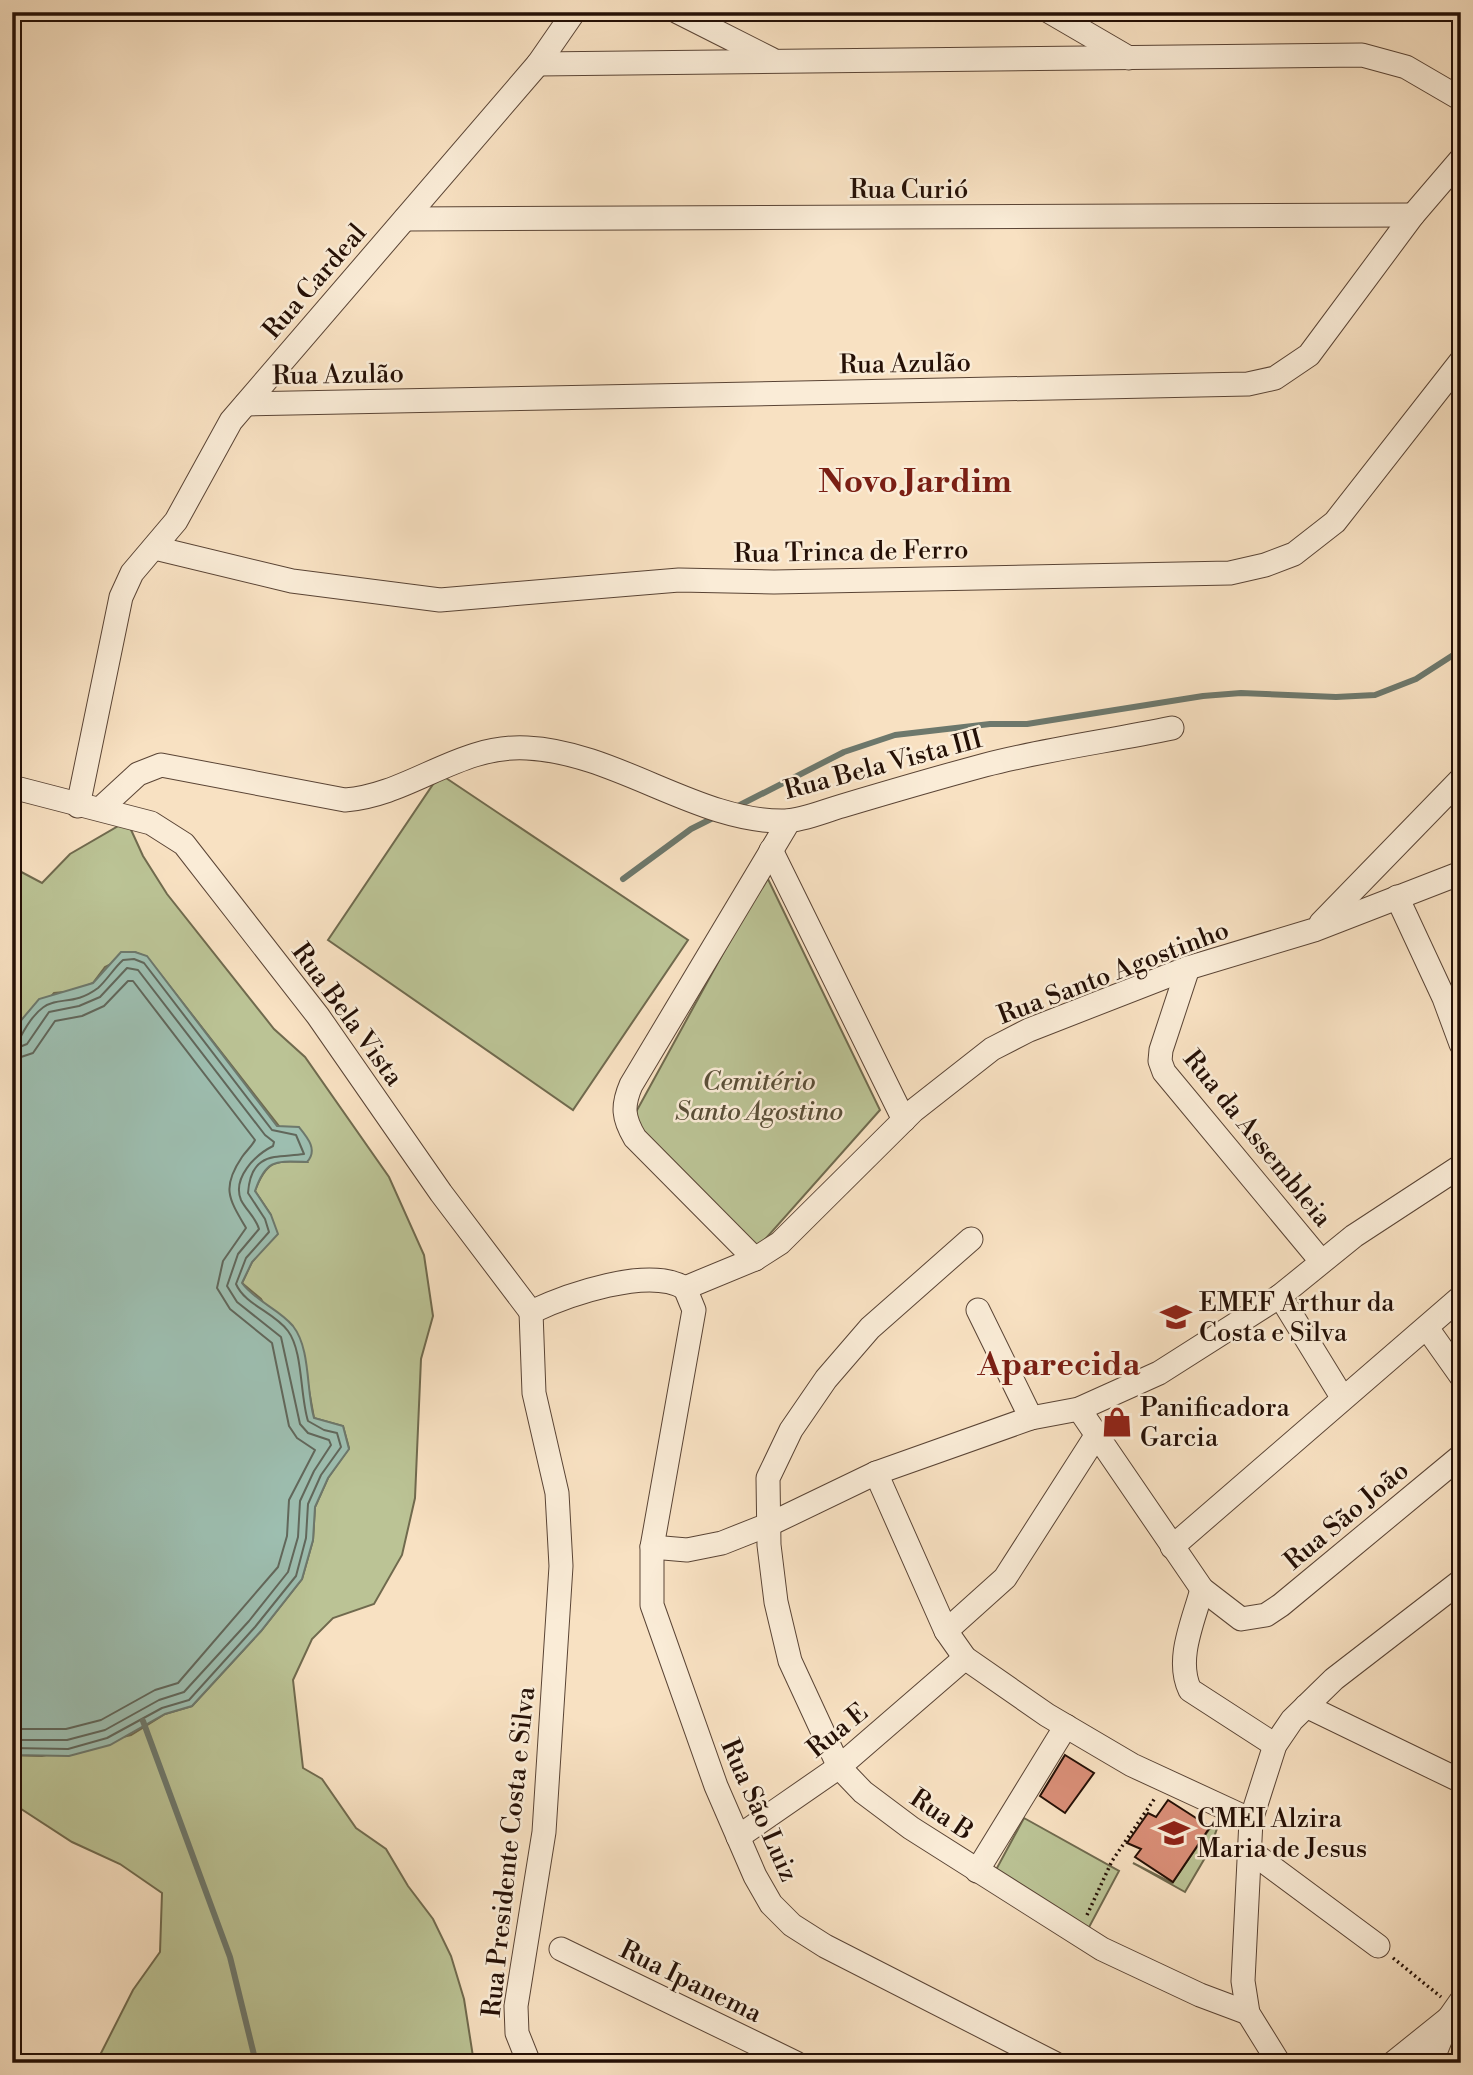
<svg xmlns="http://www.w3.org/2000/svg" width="1473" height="2075" font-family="'Libre Bodoni',serif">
<rect width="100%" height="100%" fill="#f8e1c2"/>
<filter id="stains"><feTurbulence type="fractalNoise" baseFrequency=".00286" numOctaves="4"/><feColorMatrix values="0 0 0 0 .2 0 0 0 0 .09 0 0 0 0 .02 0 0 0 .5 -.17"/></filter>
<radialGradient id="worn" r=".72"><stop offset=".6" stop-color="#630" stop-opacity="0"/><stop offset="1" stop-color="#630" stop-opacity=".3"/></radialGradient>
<g fill="#bbc395" stroke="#706a4e" stroke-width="2">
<polygon points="440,774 688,940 573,1110 328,940"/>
<path d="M127,821L143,856L167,894L274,1029L305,1057L389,1177L424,1255L433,1316L421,1359L415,1498L402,1555L374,1604L333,1618L312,1639L293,1680L303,1768L322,1779L356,1828L386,1849L408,1886L433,1919L451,1956L464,1999L474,2063H96L133,1990L160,1952L162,1893L120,1864L72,1842L12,1803V1755L42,1756L131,1735L165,1714L192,1706L261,1631L302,1579L313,1540L315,1507L328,1478L349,1448L343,1426L314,1418L307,1379L261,1299L242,1283L252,1262L268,1243L271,1215L255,1191C267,1159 275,1161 307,1162L147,957L135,952L105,967L93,983L75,991L54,993L13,1041L12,1054V867L42,883L70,854Z"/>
<polygon points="766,875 880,1110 753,1253 625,1132"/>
<polygon points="1024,1818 1119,1871 1087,1931 991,1879"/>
<polygon points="1215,1821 1219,1823 1209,1851 1185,1892 1133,1863 1172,1883"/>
</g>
<path fill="#9dbeb0" stroke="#6d786c" stroke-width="2" d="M121,952H135L147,956L277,1126L299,1127C308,1138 318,1150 307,1162C275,1161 266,1159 255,1191L271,1215L278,1234L252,1262L242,1283C255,1301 279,1309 293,1326C311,1349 306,1391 314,1418L343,1426L349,1449L328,1478L315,1507L313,1540L302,1579L261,1631L192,1706L165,1714L110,1745L69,1756L12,1755L13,1041L18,1024L39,999L93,983Z"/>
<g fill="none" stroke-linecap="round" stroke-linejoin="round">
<g stroke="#61675b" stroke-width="2">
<path d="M12,1041L20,1038C49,982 63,1014 98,988C107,980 114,968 123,960L134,959L144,963L272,1130L296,1135L304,1154C276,1158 251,1151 248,1193L265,1219L269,1232L246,1258L236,1284C245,1305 274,1312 288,1331C303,1351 300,1396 308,1421L324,1430L337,1433L341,1447L321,1475L308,1504L306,1538L296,1576L255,1627L189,1700L162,1708L107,1738L68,1749L12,1748"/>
<path d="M12,1050L27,1044L49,1012L79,1006L100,997L127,968L138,970L265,1135L274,1142L273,1146C255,1155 232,1178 241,1200C246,1210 256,1218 259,1229L238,1254L227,1286L237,1302L281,1337L300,1424L308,1433L329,1440L331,1445L314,1471L300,1501L298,1537L288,1572L249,1621L184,1692L159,1700L105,1730L67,1740H12"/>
<path d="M12,1060L33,1053L55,1021L82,1016L104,1006L128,981H133L255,1140C252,1146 246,1151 242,1157C221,1188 229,1199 246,1228L223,1261L217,1288L230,1309L272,1343L289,1426L297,1438L315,1450L289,1500L287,1536L278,1567L178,1683L155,1690L101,1720L66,1729H12"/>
</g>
<g stroke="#6d786c" stroke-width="6">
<polyline points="736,807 844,752 895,735 990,724 1027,724 1203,696 1241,693 1336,697 1375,695 1416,679 1461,650"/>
<polyline points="623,879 691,829 717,816"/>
<polyline points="143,1721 230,1957 256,2063"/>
</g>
</g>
<g fill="#da8f78" stroke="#251006" stroke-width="2">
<polygon points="1120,1408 1131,1427 1115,1437 1105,1423 1106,1417"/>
<polygon points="1065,1755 1094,1773 1065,1813 1040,1796"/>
<polygon points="1168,1800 1210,1827 1173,1882 1135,1857 1141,1849 1127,1843 1148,1813 1156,1817"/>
</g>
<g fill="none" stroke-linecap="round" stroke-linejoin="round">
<g stroke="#5a4435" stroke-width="25">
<g id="minor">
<polyline points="678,12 771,59"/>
<polyline points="1050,12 1129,58"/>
<polyline points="538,64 1362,55 1406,67 1461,99"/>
<polyline points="405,219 1413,215"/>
<polyline points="246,404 1248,384 1275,378 1309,355 1413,215 1461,159"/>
<polyline points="155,548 292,581 440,600 679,580 774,582 1230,573 1265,565 1294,554 1335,522 1461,361"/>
<polyline points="12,787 151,823 184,844 318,1016 441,1193 531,1312"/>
<polyline points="78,806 121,597 132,573 176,521 231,421 538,64 574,12"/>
<path d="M100,809L138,774L161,765L345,800C410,795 459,744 527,748C616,752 699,823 785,821C804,820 824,811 842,806C889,792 937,778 985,765C1046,749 1110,741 1172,728"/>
<polyline points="771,850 904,1120"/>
<polyline points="1397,897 1444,998 1461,1044"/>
<polyline points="1321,923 1461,779"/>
<polyline points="1188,968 1161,1050 1160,1061 1164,1072 1321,1261"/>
<polyline points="971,1239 870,1328 826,1379 791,1430 768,1478 769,1545 776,1602 790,1661 839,1767 863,1792 911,1828 1102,1949 1200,1995 1248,2013"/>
<path d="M755,1259L635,1138C623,1118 622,1106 631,1085L789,821"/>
<polyline points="685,1288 694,1310 652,1547 652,1605 716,1786 755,1876 771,1904 792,1925 825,1946 1054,2063"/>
<polyline points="685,1288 755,1259 780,1243 913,1111 992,1049 1029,1030 1188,968 1314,930 1461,873"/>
<polyline points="1280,1296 1342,1397"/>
<polyline points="978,1310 1031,1418"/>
<path d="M531,1312C567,1295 648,1266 685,1288"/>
<polyline points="1427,1328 1461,1376"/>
<polyline points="1079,1409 1202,1589 1241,1619 1266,1615 1281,1605 1461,1456"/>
<polyline points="876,1473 946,1631 965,1658 1047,1715 1132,1765 1251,1820"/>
<polyline points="652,1547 687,1550 722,1543 770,1524 876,1473 1031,1418 1079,1409 1159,1373 1280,1296 1354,1236 1461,1166"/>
<polyline points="1172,1547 1461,1297"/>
<path d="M1202,1589C1194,1620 1175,1659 1190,1690L1275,1745"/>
<polyline points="946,1631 1005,1578 1096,1436"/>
<polyline points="1306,1706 1461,1781"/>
<polyline points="738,1837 839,1767 965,1658"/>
<polyline points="1250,1851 1378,1946"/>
<polyline points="977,1871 1066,1726"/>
<polyline points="561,1949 796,2063"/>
<polyline points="529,2063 517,2033 516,2006 544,1832 561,1566 557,1493 534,1393 531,1312"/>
<polyline points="1279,2063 1248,2013 1243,1981 1251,1820 1275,1745 1292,1720 1334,1679 1461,1581"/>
<polyline points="1393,2063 1449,2018"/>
<polyline points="1431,2063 1449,2018 1461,2001"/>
</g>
</g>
<g stroke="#251006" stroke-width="3.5" stroke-dasharray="2 3.5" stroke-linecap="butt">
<polyline points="1087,1915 1112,1861 1155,1798"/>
<polyline points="1393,1958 1441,1997"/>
</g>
<use href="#minor" stroke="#faecd7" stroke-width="23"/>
</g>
<defs>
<g id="school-bare" transform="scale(2.415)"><path d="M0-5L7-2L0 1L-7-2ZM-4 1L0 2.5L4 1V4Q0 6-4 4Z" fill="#8f2418" stroke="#faecd7" stroke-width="2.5" paint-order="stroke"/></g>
<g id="shop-bare" transform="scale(2.415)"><path d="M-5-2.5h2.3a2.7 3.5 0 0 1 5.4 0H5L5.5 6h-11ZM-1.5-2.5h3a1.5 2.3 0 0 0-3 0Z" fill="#8f2418" stroke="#faecd7" stroke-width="2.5" paint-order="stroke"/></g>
</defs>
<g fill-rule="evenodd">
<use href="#school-bare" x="1176" y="1317"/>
<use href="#shop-bare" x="1117" y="1422"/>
<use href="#school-bare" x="1174" y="1833"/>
</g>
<g text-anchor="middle" stroke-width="5" stroke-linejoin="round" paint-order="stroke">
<g font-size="26" fill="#251006" stroke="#faecd7">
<text x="909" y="198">Rua Curió</text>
<text transform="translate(314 281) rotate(-49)" y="9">Rua Cardeal</text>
<text transform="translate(905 363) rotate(-1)" y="9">Rua Azulão</text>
<text transform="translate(338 374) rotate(-1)" y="9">Rua Azulão</text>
<text transform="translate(851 551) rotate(-1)" y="9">Rua Trinca de Ferro</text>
<text transform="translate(883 764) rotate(-15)" y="9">Rua Bela Vista III</text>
<text transform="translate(1113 972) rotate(-21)" y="9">Rua Santo Agostinho</text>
<text transform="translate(348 1014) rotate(54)" y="9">Rua Bela Vista</text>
<text transform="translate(1258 1138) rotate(51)" y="9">Rua da Assembleia</text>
<text transform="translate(1346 1515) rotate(-40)" y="9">Rua São João</text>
<text transform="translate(837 1730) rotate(-39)" y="9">Rua E</text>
<text transform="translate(760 1810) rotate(66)" y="9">Rua São Luiz</text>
<text transform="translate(942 1814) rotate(34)" y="9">Rua B</text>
<text transform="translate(508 1852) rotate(-84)" y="9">Rua Presidente Costa e Silva</text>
<text transform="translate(691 1981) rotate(26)" y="9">Rua Ipanema</text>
</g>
<g font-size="26" font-style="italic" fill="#5a4f38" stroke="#faecd7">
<text x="759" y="1090">Cemitério<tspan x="759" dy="30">Santo Agostino</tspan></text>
</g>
<g font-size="26" fill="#251006" stroke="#faecd7" text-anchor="start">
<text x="1199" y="1311">EMEF Arthur da<tspan x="1199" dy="30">Costa e Silva</tspan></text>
<text x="1140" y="1416">Panificadora<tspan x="1140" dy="30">Garcia</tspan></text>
<text x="1197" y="1827">CMEI Alzira<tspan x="1197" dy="30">Maria de Jesus</tspan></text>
</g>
<g font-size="33" font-weight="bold" fill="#7a1f14" stroke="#faecd7">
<text x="915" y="492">Novo Jardim</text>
<text x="1059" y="1375">Aparecida</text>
</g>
</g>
<rect width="1473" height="2075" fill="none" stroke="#f8e1c2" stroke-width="42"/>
<rect x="14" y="14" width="1445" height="2047" fill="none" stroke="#251006" stroke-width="3.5"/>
<rect x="21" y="21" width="1431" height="2033" fill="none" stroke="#251006" stroke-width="2"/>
<rect width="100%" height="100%" filter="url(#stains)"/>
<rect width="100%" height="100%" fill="url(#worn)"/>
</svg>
